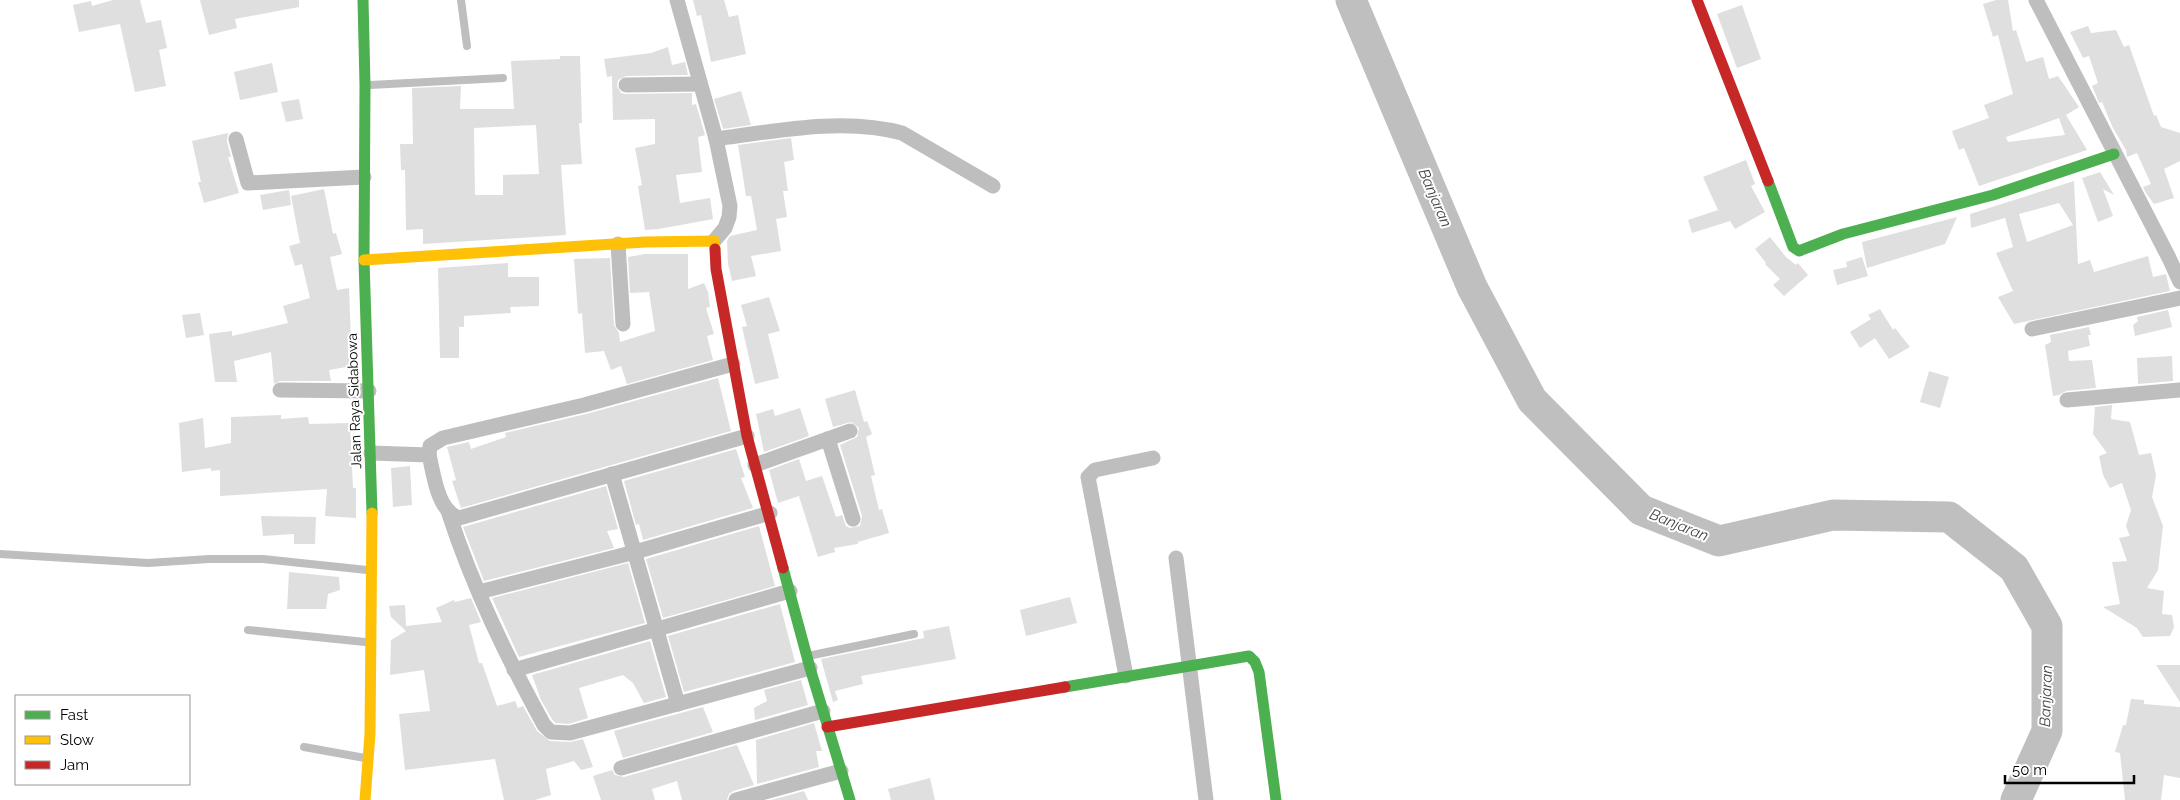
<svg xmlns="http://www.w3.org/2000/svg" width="2180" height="800" font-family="Raleway,sans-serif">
<rect width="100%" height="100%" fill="#fff"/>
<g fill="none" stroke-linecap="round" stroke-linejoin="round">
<polyline stroke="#bfbfbf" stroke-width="31" points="1351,0 1472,287 1532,400 1641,510 1719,541 1833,515 1949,517 2014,568 2047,626 2047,731 2016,800"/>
</g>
<g fill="#dfdfdf" fill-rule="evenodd">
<polygon points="113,0 140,0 146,23 161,20 167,48 159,50 166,86 135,92 120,24 79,32 73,5 91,1 92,6"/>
<polygon points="200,0 299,0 299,7 235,19 237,28 209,35"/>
<polygon points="693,0 724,0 729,17 738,15 746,54 711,62 701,15 697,16"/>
<path d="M1996,0H2008L2013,31L2016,30L2026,62L2043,57L2049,79L2058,76L2079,107L2066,115L2087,150L1979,186L1964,148L1959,150L1952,131L1989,118L1984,105L2013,94L1998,35L1993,37L1983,4ZM2059,118L2065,135L2008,142L2006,137Z"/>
<polygon points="1742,5 1761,59 1737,68 1717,14"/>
<polygon points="2088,26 2091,33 2116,30 2124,47 2129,45 2154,116 2156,115 2161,127 2180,133 2180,161 2164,169 2174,198 2154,204 2146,193 2143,187 2151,184 2137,153 2127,157 2126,150 2113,128 2102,102 2099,103 2095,93 2092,86 2098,83 2089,56 2083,58 2070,32"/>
<polygon points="668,47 672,65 685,62 688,75 626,76 618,80 617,86 621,93 626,94 692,93 692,105 696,104 705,135 698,137 702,172 676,175 680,203 710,198 713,219 659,229 645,230 638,186 642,185 635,148 655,144 655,119 613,120 612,76 607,77 604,59 651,53"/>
<path d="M560,56H580L582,123H579L582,164L561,165L566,235L423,244V229L406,230L405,170H401L400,144H413L412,88L461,86L460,109H514L511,61L560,59ZM536,125L539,174L503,175V195H475L474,128Z"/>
<polygon points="272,63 278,92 240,100 234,72"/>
<polygon points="741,91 751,125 723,129 714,99"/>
<polygon points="299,99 303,119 286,122 281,102"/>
<polygon points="228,133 227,141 231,157 228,157 239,193 204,203 198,182 201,182 192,141"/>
<polygon points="791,138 794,160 784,162 788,191 783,191 787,217 776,219 781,251 751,256 756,276 732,281 728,264 727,241 730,236 757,230 751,196 746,196 738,145"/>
<polygon points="1746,160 1755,184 1751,186 1765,212 1735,229 1730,221 1692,233 1688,220 1718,210 1703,177"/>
<polygon points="2100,172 2114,195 2103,189 2113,216 2098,222 2082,178"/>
<path d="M2074,181L2078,264L2090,260L2094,272L2148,256L2153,277L2166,274L2170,291L2014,324L1998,297L2013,291L1996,253L2013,247L2005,218L1971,228L1970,214ZM2059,203L2073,225L2027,242L2019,214Z"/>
<polygon points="324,189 333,234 336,233 342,254 330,257 337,290 349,288 352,366 329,370 331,381 280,381 274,384 271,352 234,361 237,382 215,382 209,334 232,331 232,336 288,323 283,306 310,298 302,264 295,266 289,246 300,243 291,196"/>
<polygon points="289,190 291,205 263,210 260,195"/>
<polygon points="1957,217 1945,244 1867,268 1862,242"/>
<polygon points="1770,237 1786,257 1796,265 1798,263 1808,275 1784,296 1773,285 1780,279 1765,264 1766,263 1755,249"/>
<polygon points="645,254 688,254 688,289 704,283 708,292 710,307 706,308 714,334 707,336 713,360 627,384 621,366 611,370 604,351 585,353 582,313 578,314 574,259 610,258 614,325 619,333 620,342 655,331 649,292 630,293 628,257"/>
<polygon points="1862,257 1868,276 1837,285 1833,270 1847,267 1846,262"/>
<polygon points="508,263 508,277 539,277 539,306 510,307 511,313 464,316 464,327 459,327 459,358 440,358 438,268"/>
<polygon points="769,297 780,331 768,334 779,378 755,384 742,327 747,326 741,305"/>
<polygon points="1880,309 1893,330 1895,328 1910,347 1889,359 1875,338 1860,348 1850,332 1871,319 1868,315"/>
<polygon points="2168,310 2172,327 2135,336 2133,325 2138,321 2137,317"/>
<polygon points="200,313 204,335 186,338 182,315"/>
<polygon points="2089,327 2091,335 2088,335 2090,346 2068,351 2069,361 2092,360 2096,388 2066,391 2059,395 2053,396 2045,345 2051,342 2050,335"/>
<polygon points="2172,356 2173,381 2138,384 2137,358"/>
<polygon points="1929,371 1949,377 1940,408 1920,402"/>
<polygon points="718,378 731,431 461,508 452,481 456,480 447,447 469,442 471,449 506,437 505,433 586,414"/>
<polygon points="855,390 864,422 867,421 872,434 866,437 875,475 871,476 879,510 882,509 889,533 858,542 858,544 834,548 835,552 818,557 799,496 778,503 769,470 799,459 806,481 822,476 836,517 842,515 846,526 850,528 860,526 862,516 840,445 857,437 859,428 851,422 833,427 825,399"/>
<polygon points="2112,405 2111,419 2130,422 2139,455 2151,453 2156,475 2152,497 2163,526 2158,570 2147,588 2164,591 2162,614 2172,615 2174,627 2170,636 2143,637 2137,628 2103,607 2120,604 2112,562 2127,561 2119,538 2130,536 2126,526 2131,510 2122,483 2110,488 2103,475 2099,456 2107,453 2093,434 2095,407"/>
<polygon points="800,408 809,436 764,452 756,414 773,409 775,416"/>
<polygon points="281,415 281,419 308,417 309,424 350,423 353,488 356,488 356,518 325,516 327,489 220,496 220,470 211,471 211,468 182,472 179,423 203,418 205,448 231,443 231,417"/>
<polygon points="736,449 745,477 741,478 753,508 643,540 639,524 636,525 624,481"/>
<polygon points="410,466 412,505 393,507 391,468"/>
<polygon points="606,486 618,529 607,531 614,548 484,581 463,527"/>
<polygon points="261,516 316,517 315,544 294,544 294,534 263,536"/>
<polygon points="759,526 775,586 663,618 646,559"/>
<polygon points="628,563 645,623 519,657 492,598"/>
<polygon points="289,572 339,577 340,590 328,594 326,609 287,609"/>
<polygon points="1070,597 1077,623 1026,636 1020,610"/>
<polygon points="471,598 481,622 469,625 479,663 482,663 497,706 515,701 518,708 523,706 537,731 550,741 570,742 583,739 593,767 581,770 574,761 546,769 551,795 535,800 504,800 495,759 405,770 399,714 430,711 424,670 390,675 391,640 406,631 391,617 389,606 405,605 406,626 442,622 436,608 454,600 455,602"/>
<polygon points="780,604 795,662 684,692 668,636"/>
<polygon points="949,626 956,659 861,676 863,684 835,691 838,700 833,702 821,659 924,638 923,631"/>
<polygon points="650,641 666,697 644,703 633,683 623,675 579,688 588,718 569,724 555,723 552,719 541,700 532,675"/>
<polygon points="2156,665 2180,665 2180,702"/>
<polygon points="801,680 808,705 755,720 754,708 767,701 764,690"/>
<polygon points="2131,699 2144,700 2144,704 2180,707 2180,778 2164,775 2161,800 2125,800 2120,753 2115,752 2123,725 2126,725"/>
<polygon points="703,707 713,732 623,758 614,731"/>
<polygon points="814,723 822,751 816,751 819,767 757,784 756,740"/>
<polygon points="737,745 754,785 733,791 729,794 727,800 682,800 677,781 652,789 655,800 601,800 593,776 612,770 615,775 624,777"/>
<polygon points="930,778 935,800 891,800 888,789"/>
<polygon points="804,791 808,800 771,800"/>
</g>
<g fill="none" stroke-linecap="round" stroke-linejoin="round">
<g stroke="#bebebe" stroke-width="8">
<polyline points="461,0 467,46"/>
<polyline points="370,85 503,78"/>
<polyline points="0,554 148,563 209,559 263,559 367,570"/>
<polyline points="248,630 365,642"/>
<polyline points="808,656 914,634"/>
<polyline points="304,747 365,758"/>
</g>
<g stroke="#bebebe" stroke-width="15">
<polyline points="677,0 716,139 730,206 729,217 725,228 714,241"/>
<polyline points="2036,0 2169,258 2180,282"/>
<polyline points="626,85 700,84"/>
<polyline points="236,139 248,183 364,177"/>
<path d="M716,139C775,131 844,117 902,133L993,186"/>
<polyline points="618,244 623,324"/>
<polyline points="2032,329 2180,298"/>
<polyline points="280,390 369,391"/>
<polyline points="2067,400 2180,390"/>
<polyline points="828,439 853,519"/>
<path d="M371,453L429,455C434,475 437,510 459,518L747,436"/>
<polyline points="429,455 430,446 443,438 584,405 733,364"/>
<polyline points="755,465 850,431"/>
<polyline points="612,474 678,704"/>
<path d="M449,514C473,588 507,657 544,725L551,732L570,733L810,668"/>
<polyline points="1176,558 1206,800"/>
<polyline points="479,592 635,552 770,513"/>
<polyline points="514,670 790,591"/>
<polyline points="1126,676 1088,477 1095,470 1153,458"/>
<polyline points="621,768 823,711"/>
<polyline points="736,800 841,771"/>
</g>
<g stroke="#4caf50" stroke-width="11">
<polyline points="363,0 365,85 364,260 372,513"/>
<polyline points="1768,181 1793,247 1799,251 1843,234 1993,195 2114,154"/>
<polyline points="783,568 810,668 850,800"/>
<polyline points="1065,687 1249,656 1255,662 1259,672 1276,800"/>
</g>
<g stroke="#ffc107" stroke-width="11">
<polyline points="364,260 645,242 714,241 715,249"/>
<polyline points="365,800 370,734 372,513"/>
</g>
<g stroke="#c62828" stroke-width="11">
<polyline points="1697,0 1768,181"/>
<polyline points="715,249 716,269 747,436 783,568"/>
<polyline points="827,727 1065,687"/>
</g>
</g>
<g text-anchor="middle" stroke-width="4" stroke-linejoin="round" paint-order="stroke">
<g font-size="14" fill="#000" stroke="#fff">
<text transform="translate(354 401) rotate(-92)" y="5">Jalan Raya Sidabowa</text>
</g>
<g font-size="15" font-style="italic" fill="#444" stroke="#fff">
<text transform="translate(1435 198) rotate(67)" y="5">Banjaran</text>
<text transform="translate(1679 525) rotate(22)" y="5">Banjaran</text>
<text transform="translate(2046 696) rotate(-88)" y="5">Banjaran</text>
</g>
</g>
<rect x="15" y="695" width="175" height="90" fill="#ffffff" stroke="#999999"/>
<rect x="25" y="711" width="25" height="8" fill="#4caf50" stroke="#999999"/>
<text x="60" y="720" font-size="15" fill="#000000">Fast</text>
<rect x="25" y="736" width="25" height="8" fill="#ffc107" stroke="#999999"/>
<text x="60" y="745" font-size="15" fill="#000000">Slow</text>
<rect x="25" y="761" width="25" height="8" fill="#c62828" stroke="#999999"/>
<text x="60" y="770" font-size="15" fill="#000000">Jam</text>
<path d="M2005 775v8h129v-8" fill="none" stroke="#000000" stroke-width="2.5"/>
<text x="2012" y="775" font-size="15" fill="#000000" stroke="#ffffff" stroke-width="4" paint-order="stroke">50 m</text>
</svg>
